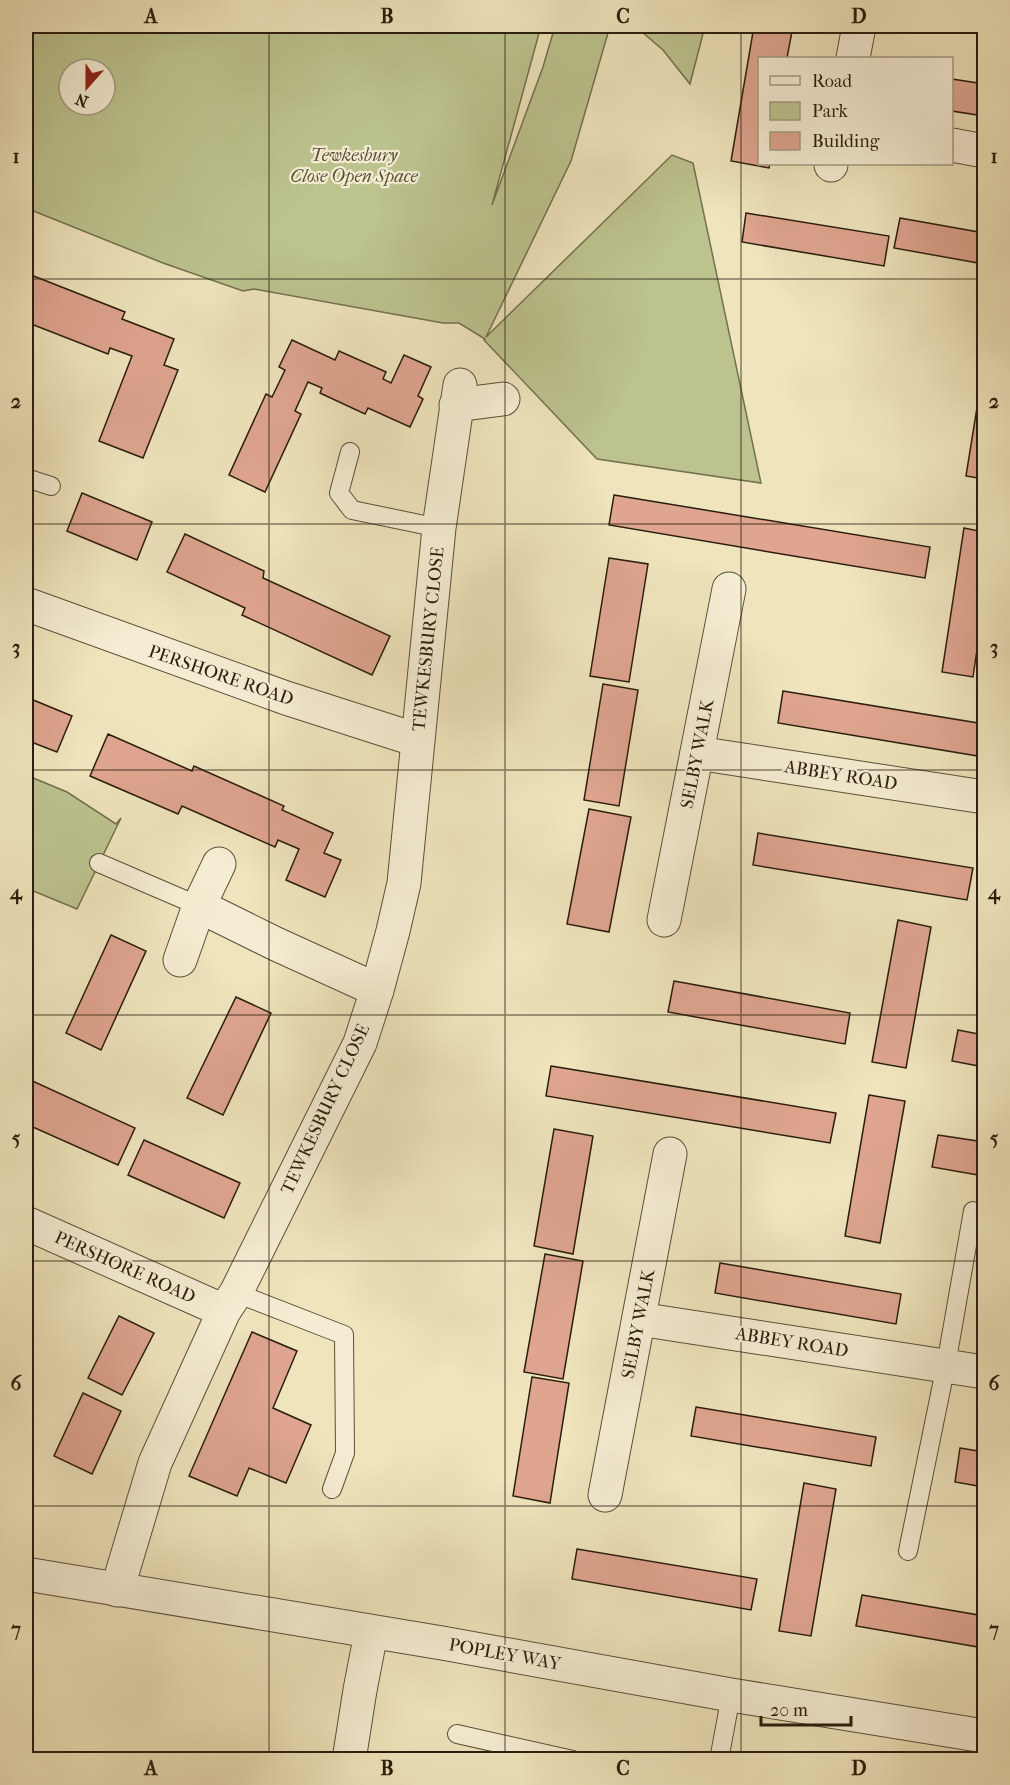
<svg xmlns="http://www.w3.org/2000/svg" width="1010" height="1785" font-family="'IM FELL French Canon',serif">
<rect width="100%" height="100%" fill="#efe4bc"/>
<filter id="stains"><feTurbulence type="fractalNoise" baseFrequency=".00333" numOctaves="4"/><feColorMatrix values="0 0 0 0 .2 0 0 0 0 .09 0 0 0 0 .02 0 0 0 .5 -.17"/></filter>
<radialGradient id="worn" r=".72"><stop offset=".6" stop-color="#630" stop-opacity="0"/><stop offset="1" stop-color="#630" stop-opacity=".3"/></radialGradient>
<g fill="#bcc38f" stroke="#72704e" stroke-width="1.5" fill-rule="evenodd">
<path d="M26,26H541L492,205L543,67L555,26H610L571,161L486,337L672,155L693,163L761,483L597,459L484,340L485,339L459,323H443L254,289L243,291L163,263L26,208ZM69,69H105V105H69Z"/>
<polygon points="635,26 705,26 690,84 663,50"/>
<polygon points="26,775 67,792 116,824 121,818 77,909 26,888"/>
</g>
<g fill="#dfa590" stroke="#291d0d" stroke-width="1.5">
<polygon points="754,26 793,26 787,58 760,58 760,164 770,164 769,168 731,161"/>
<polygon points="952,79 984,84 984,116 952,111"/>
<polygon points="746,213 889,236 884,266 742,242"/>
<polygon points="900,218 984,233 984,264 894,248"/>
<polygon points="26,273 125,312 122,319 174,339 164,365 178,370 143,458 99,441 132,356 110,348 108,354 26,322"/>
<polygon points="292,340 335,360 339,351 386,372 383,379 391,383 404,355 431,367 418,396 423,399 410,427 368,408 365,414 320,393 322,388 308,382 295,411 301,414 265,492 229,475 266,394 272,397 285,370 279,367"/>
<polygon points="984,364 984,479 966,476"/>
<polygon points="82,493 152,522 137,560 67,531"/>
<polygon points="614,495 930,547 925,578 609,525"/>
<polygon points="964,528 984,532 984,602 973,677 942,672"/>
<polygon points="185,534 264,571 263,578 390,636 372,675 242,615 245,608 167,572"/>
<polygon points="609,558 648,564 629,682 590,676"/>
<polygon points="603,684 638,690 619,806 584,800"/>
<polygon points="783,691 984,724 984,757 778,723"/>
<polygon points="26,697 72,716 57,752 26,740"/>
<polygon points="108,734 192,771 194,766 284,806 282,810 333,833 324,853 341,860 325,897 286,880 299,849 278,840 275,847 182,806 178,814 90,776"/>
<polygon points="589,809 631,817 609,932 567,924"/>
<polygon points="758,833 973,868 967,900 753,865"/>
<polygon points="898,920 931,927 906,1068 872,1062"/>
<polygon points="111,935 146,951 101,1050 66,1033"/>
<polygon points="674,981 850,1013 845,1044 668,1012"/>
<polygon points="236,997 271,1013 223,1115 187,1098"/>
<polygon points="958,1030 984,1035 984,1067 952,1061"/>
<polygon points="551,1066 836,1113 830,1143 546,1096"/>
<polygon points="26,1078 135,1128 118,1165 26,1124"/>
<polygon points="869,1095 905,1101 880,1243 845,1236"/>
<polygon points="554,1129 593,1136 573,1254 534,1246"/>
<polygon points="938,1135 984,1142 984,1176 932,1167"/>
<polygon points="144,1140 240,1183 224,1218 128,1175"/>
<polygon points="545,1254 583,1261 563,1379 524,1372"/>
<polygon points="720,1263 901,1294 896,1324 715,1293"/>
<polygon points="984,1314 984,1341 980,1340"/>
<polygon points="119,1316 154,1333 122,1395 88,1378"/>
<polygon points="252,1332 297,1351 273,1408 311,1425 286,1483 249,1468 237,1496 189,1476"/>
<polygon points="532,1377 569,1383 550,1503 513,1496"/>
<polygon points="83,1393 121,1411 92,1474 54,1456"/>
<polygon points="696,1407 876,1437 871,1466 691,1436"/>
<polygon points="960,1448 984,1452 984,1487 955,1482"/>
<polygon points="804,1483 836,1489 811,1636 779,1631"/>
<polygon points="577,1549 757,1579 751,1610 572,1579"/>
<polygon points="862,1595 984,1616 984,1648 856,1626"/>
</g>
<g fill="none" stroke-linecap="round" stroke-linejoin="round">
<g stroke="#5a4f39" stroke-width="20">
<g id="service">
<polyline points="350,452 339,493 352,510 439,528"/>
<polyline points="26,478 51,486"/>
<polyline points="99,863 199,906"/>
<polyline points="236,1293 344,1335 345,1453 332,1489"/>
<polyline points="908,1551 946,1365 973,1211"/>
<polyline points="457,1734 573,1760"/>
<polyline points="719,1760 731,1695"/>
</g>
</g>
<g stroke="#5a4f39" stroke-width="35">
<g id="minor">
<polyline points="853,58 859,26"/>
<polyline points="952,145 984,151"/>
<polyline points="831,165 831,164"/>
<polyline points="456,405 503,399"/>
<polyline points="26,604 286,698 417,740"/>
<polyline points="697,753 984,797"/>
<polyline points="199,906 276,944 377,990"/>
<polyline points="664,920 729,589"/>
<polyline points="180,960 199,906 219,864"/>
<polyline points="26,1223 224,1311"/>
<polyline points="639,1319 984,1372"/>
<polyline points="605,1495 670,1154"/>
<polyline points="117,1590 155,1463 224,1311 236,1293 360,1043 377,990 393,931 404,883 439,528 460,385"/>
</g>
</g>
<g stroke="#5a4f39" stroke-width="35">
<g id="tertiary">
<polyline points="26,1574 442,1643 731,1695 984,1736"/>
<polyline points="349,1760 360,1690 371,1633"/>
</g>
</g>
<use href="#service" stroke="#f5edd3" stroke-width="18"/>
<use href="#minor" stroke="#f5edd3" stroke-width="33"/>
<use href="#tertiary" stroke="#f5edd3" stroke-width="33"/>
</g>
<path fill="none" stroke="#291d0d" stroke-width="1.5" stroke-opacity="0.55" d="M269,26V1760M505,26V1760M741,26V1760M26,279H984M26,524H984M26,770H984M26,1015H984M26,1261H984M26,1506H984"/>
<g text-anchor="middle" stroke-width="4.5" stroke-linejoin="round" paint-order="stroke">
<g font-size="18" font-style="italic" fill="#554f34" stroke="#f5edd3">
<text x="354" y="161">Tewkesbury<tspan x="354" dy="21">Close Open Space</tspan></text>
</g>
<g font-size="18" fill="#291d0d" stroke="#f5edd3">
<text transform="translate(428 639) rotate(-84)" y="6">TEWKESBURY CLOSE</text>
<text transform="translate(221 675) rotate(19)" y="6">PERSHORE ROAD</text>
<text transform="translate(697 754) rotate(-79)" y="6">SELBY WALK</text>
<text transform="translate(841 775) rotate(9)" y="6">ABBEY ROAD</text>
<text transform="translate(325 1109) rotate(-65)" y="6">TEWKESBURY CLOSE</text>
<text transform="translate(125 1267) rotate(24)" y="6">PERSHORE ROAD</text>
<text transform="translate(638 1324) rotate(-79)" y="6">SELBY WALK</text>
<text transform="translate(792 1342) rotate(9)" y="6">ABBEY ROAD</text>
<text transform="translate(505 1654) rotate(10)" y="6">POPLEY WAY</text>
</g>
</g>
<rect width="1010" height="1785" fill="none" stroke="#efe4bc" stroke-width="66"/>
<rect x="758" y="57" width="195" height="108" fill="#f5edd3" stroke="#a39a84" stroke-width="1.5"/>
<rect x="770" y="76" width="30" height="9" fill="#f5edd3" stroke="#a39a84" stroke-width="1.5"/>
<text x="812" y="87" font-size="18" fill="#291d0d">Road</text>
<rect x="770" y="102" width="30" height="18" fill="#bcc38f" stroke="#a39a84" stroke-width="1.5"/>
<text x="812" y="117" font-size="18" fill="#291d0d">Park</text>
<rect x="770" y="132" width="30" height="18" fill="#dfa590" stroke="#a39a84" stroke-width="1.5"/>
<text x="812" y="147" font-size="18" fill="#291d0d">Building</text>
<g transform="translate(87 87) rotate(201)"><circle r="28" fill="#f5edd3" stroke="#a39a84" stroke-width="1.5"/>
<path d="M0-4.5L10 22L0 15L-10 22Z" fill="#8f2418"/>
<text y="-9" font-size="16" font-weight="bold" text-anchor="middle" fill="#291d0d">N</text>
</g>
<path d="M761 1716v9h90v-9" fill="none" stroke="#291d0d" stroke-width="3"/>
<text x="770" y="1716" font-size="18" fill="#291d0d" stroke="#f5edd3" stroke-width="4.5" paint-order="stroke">20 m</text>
<rect x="33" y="33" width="944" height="1719" fill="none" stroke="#291d0d" stroke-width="2"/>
<g font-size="20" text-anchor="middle" font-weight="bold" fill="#291d0d">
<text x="151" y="23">A</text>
<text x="387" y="23">B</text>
<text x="623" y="23">C</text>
<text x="859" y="23">D</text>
<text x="16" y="163">1</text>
<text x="994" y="163">1</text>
<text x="16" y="408">2</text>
<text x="994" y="408">2</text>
<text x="16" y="654">3</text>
<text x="994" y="654">3</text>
<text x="16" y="899">4</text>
<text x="994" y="899">4</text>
<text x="16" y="1145">5</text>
<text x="994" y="1145">5</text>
<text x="16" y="1390">6</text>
<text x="994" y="1390">6</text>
<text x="16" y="1636">7</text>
<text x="994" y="1636">7</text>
<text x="151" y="1775">A</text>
<text x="387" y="1775">B</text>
<text x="623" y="1775">C</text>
<text x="859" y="1775">D</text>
</g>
<rect width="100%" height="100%" filter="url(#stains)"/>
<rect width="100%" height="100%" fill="url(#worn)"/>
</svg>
